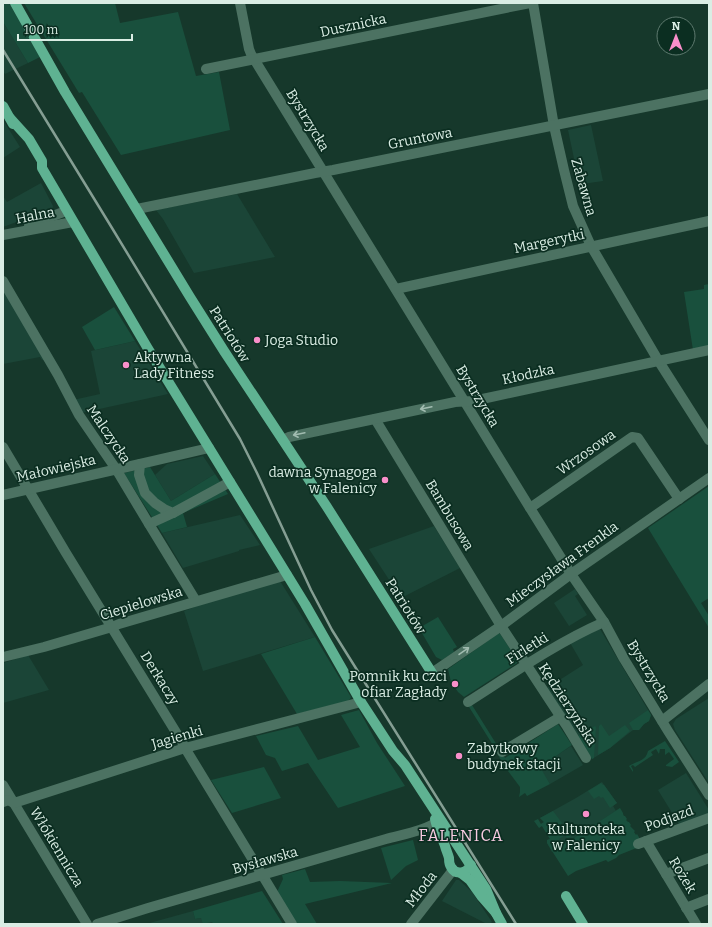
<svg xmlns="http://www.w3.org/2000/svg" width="712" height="927" font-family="Bitter,serif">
<rect width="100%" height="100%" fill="#16382b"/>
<g fill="#1b4537">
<polygon points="3,22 28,63 5,74 3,71"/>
<polygon points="3,120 20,147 3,158"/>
<polygon points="591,125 603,181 582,184 579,182 568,130"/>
<polygon points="41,183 53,206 52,210 50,211 50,212 27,221 22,220 3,227 3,196 7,202"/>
<polygon points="237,194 275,257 194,273 163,219 156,210"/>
<polygon points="3,284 48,359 42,360 40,357 3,364"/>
<polygon points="135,341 168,394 81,413 73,400 100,394 91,351"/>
<polygon points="203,456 215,474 171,501 155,475 167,464"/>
<polygon points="240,515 260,545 239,550 239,551 183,568 162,533"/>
<polygon points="434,526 460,568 401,598 369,549"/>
<polygon points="280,581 315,637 203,671 184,611 200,605"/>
<polygon points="575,589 578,594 575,596 587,615 569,626 554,603"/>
<polygon points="600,629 651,715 649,721 644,724 639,730 633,730 610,748 592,759 547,688 583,665 569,641"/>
<polygon points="28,655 49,690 3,703 3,663"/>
<polygon points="709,698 709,783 675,730 673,724 676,719"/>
<polygon points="571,746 583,765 550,784 539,767"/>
<polygon points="686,773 709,810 709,813 706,816 679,824 658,790"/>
<polygon points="602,782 617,803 613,806 616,811 552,852 547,843 547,840 550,839 541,824 544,822 540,818 576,798"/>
<polygon points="456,880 459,880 472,892 492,922 490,924 487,924 442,901"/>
<polygon points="193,911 195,919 201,918 215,924 146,924"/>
</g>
<g fill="#19503d">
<polygon points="3,3 9,3 22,25 40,57 28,63 3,22"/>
<polygon points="24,3 115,3 120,23 178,12 196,76 219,72 230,130 121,155 82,92 79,93"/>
<polygon points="709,284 709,346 693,350 684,292 704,289 704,285"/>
<polygon points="114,307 135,341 95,350 82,327"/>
<polygon points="150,467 171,501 215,474 228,494 183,513 187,527 162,533 124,473"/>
<polygon points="709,486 709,598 701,603 709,616 709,628 648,528"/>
<polygon points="438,617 457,647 453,649 454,652 442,660 436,657 419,628"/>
<polygon points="499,633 501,635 516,658 517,663 464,697 458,692 451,682 448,669"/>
<polygon points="315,637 351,697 350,699 348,701 297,714 261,654"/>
<polygon points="472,705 505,758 558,724 572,745 540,767 550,784 527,796 525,793 519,797 520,792 520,787 502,763 496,750 469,707"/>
<polygon points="359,710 377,743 405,786 338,808 308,763 282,771 275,758 266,755 256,736 298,726 318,760 360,747 341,715"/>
<polygon points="648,710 651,715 649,721 644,724 639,730 633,730 629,723"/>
<polygon points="601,724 609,736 625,725 630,731 610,748 598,755 599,726"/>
<polygon points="595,726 596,727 594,758 592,759 578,736"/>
<path d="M665,741L679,762L672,767L666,766V765L674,759L669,752L665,755V749H660L659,754L656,749L651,752L653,755L635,767L633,765L631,766L633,770V772L629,766C637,761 646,761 648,751Z"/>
<polygon points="264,767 281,798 232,813 211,780"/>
<polygon points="601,783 603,785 604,785 617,803 610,808 603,797 601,798 599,796 594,799 588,791"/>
<polygon points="620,808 623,813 623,814 624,816 625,816 627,819 626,820 628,822 629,822 631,825 630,826 635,831 634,832 636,835 637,834 640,839 639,847 619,855 616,858 608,862 606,860 576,871 568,876 547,843 547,840 550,839 542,826 539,828 534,821 538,819 541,824 544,822 540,818 553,811 562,823 555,828 557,831 564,826 571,836 567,838 565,835 559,839 563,845"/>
<polygon points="413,840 418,860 406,866 391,880 381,848"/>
<polygon points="305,869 310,882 340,881 392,883 305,904 317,924 297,924 277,892 283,879 282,875"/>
<polygon points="262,891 283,924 215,924 211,922 203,924 201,918 195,919 193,911"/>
</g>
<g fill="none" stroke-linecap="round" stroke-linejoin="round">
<g stroke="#4c7262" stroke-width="10">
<polyline points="240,3 249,49 251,54 530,508 571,574 604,622 624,659 668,731 709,795"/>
<polyline points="533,3 554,126 564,170 573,206 591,246 658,360 709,440"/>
<polyline points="206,69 530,3"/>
<polyline points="137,209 315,173 333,170 709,94"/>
<polyline points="29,225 66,211"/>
<polyline points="3,235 73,222"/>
<polyline points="3,281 58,375 79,415 116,469 149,524 196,601"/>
<polyline points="396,289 709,221"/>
<polyline points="375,419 501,626 566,725 586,758"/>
<polyline points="283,440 289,437 455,402 473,401 709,350"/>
<polyline points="3,447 66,553 182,742 185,748 292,924"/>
<polyline points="140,464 139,475 145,493 155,503 164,509 173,513 230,482"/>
<polyline points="3,495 140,464 209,448"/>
<polyline points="530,508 632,437 638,438 679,499"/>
<polyline points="149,524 173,513"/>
<polyline points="3,657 44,647 112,627 119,624 287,575"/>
<polyline points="432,673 501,626 571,574 709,478"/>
<path d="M468,702C512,674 556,643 604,622"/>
<polyline points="662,721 709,684"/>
<polyline points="502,752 560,717"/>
<polyline points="3,785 87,924"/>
<polyline points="3,802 8,800 14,803 185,748 361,702"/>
<polyline points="646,841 696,924"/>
<polyline points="638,844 709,818"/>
<polyline points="666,874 709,858"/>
<polyline points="686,908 709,899"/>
<path d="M97,924L148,908L386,839C404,834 425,831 440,820"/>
<polyline points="411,924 453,870"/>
</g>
<g stroke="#5fb292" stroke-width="10">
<polyline points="15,3 65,92 190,297 224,351 327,507 432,673"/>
<polyline points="3,106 13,124"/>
<polyline points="10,118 29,139 42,161 42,168 147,347 305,604 361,702 393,751 405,765 486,889 496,913"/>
<path d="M435,819C437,829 442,837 445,846C446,850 448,854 449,858C449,862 449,864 451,867C456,876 467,873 471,865"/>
<polyline points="461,873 470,880 482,897 496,913 502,924"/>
<polyline points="566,896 583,924"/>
</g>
<polyline stroke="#859e93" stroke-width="2.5" points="3,50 112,228 240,439 257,473 311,590 332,630 516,924"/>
</g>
<defs><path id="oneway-shaft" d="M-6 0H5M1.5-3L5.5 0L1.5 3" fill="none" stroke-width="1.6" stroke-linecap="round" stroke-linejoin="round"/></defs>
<g stroke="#a1bcb0">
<use href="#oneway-shaft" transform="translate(426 408) rotate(168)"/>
<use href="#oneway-shaft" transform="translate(299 434) rotate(168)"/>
<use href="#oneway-shaft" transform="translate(464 651) rotate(-35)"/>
</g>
<g fill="#f98fca" stroke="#0b2e21" stroke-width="1.5">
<circle cx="257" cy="340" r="4"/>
<circle cx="126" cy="365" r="4"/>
<circle cx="385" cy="480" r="4"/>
<circle cx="455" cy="684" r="4"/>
<circle cx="459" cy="756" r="4"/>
<circle cx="586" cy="814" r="4"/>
</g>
<g text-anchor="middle" stroke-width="3.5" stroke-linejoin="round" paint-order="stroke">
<g font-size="14" fill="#daede4" stroke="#0b2e21">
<text transform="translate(353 25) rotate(-12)" y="5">Dusznicka</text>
<text transform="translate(308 120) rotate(59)" y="5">Bystrzycka</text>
<text transform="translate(420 138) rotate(-11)" y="5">Gruntowa</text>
<text transform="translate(584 187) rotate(74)" y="5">Zabawna</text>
<text transform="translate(35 215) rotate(-11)" y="5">Halna</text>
<text transform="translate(549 241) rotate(-12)" y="5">Margerytki</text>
<text transform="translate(230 334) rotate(58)" y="5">Patriotów</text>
<text transform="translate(528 374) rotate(-12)" y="5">Kłodzka</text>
<text transform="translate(478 396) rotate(59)" y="5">Bystrzycka</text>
<text transform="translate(109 434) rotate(56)" y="5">Malczycka</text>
<text transform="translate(586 452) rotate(-35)" y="5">Wrzosowa</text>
<text transform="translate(56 468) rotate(-13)" y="5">Małowiejska</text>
<text transform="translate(450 515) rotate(59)" y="5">Bambusowa</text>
<text transform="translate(562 564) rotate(-36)" y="5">Mieczysława Frenkla</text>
<text transform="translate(141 603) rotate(-17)" y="5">Ciepielowska</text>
<text transform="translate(406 606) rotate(58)" y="5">Patriotów</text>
<text transform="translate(527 648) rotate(-32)" y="5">Firletki</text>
<text transform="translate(649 671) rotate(59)" y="5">Bystrzycka</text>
<text transform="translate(160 678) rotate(58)" y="5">Derkaczy</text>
<text transform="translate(568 704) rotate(57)" y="5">Kędzierzyńska</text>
<text transform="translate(177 737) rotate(-16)" y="5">Jagienki</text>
<text transform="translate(669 818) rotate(-20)" y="5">Podjazd</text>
<text transform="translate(57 847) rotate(59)" y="5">Włókiennicza</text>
<text transform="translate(265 860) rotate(-16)" y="5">Bysławska</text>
<text transform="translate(683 875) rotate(59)" y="5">Rożek</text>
<text transform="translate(421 889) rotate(-52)" y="5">Młoda</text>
</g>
<g font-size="14" fill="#daede4" stroke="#0b2e21" text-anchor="start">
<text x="265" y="345">Joga Studio</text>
<text x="134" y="362">Aktywna<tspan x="134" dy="16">Lady Fitness</tspan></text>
<text x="377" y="477" text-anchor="end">dawna Synagoga<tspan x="377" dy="16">w Falenicy</tspan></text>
<text x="447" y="681" text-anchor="end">Pomnik ku czci<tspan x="447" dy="16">ofiar Zagłady</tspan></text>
<text x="467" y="753">Zabytkowy<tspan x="467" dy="16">budynek stacji</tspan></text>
<text x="586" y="834" text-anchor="middle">Kulturoteka<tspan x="586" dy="16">w Falenicy</tspan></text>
</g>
<g font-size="16" letter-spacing="1" fill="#f9cbe2" stroke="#0b2e21">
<text x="461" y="841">FALENICA</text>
</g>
</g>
<rect width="712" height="927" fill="none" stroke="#daede4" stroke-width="8"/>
<g transform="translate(676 36)"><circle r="19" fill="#0b2e21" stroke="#5e7a6f"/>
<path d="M0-3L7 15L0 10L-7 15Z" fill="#f98fca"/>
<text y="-6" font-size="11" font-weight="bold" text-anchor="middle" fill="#daede4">N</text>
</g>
<path d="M18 34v6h114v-6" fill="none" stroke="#daede4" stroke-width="2"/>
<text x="24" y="34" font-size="12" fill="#daede4" stroke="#0b2e21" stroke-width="3" paint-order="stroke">100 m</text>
</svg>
